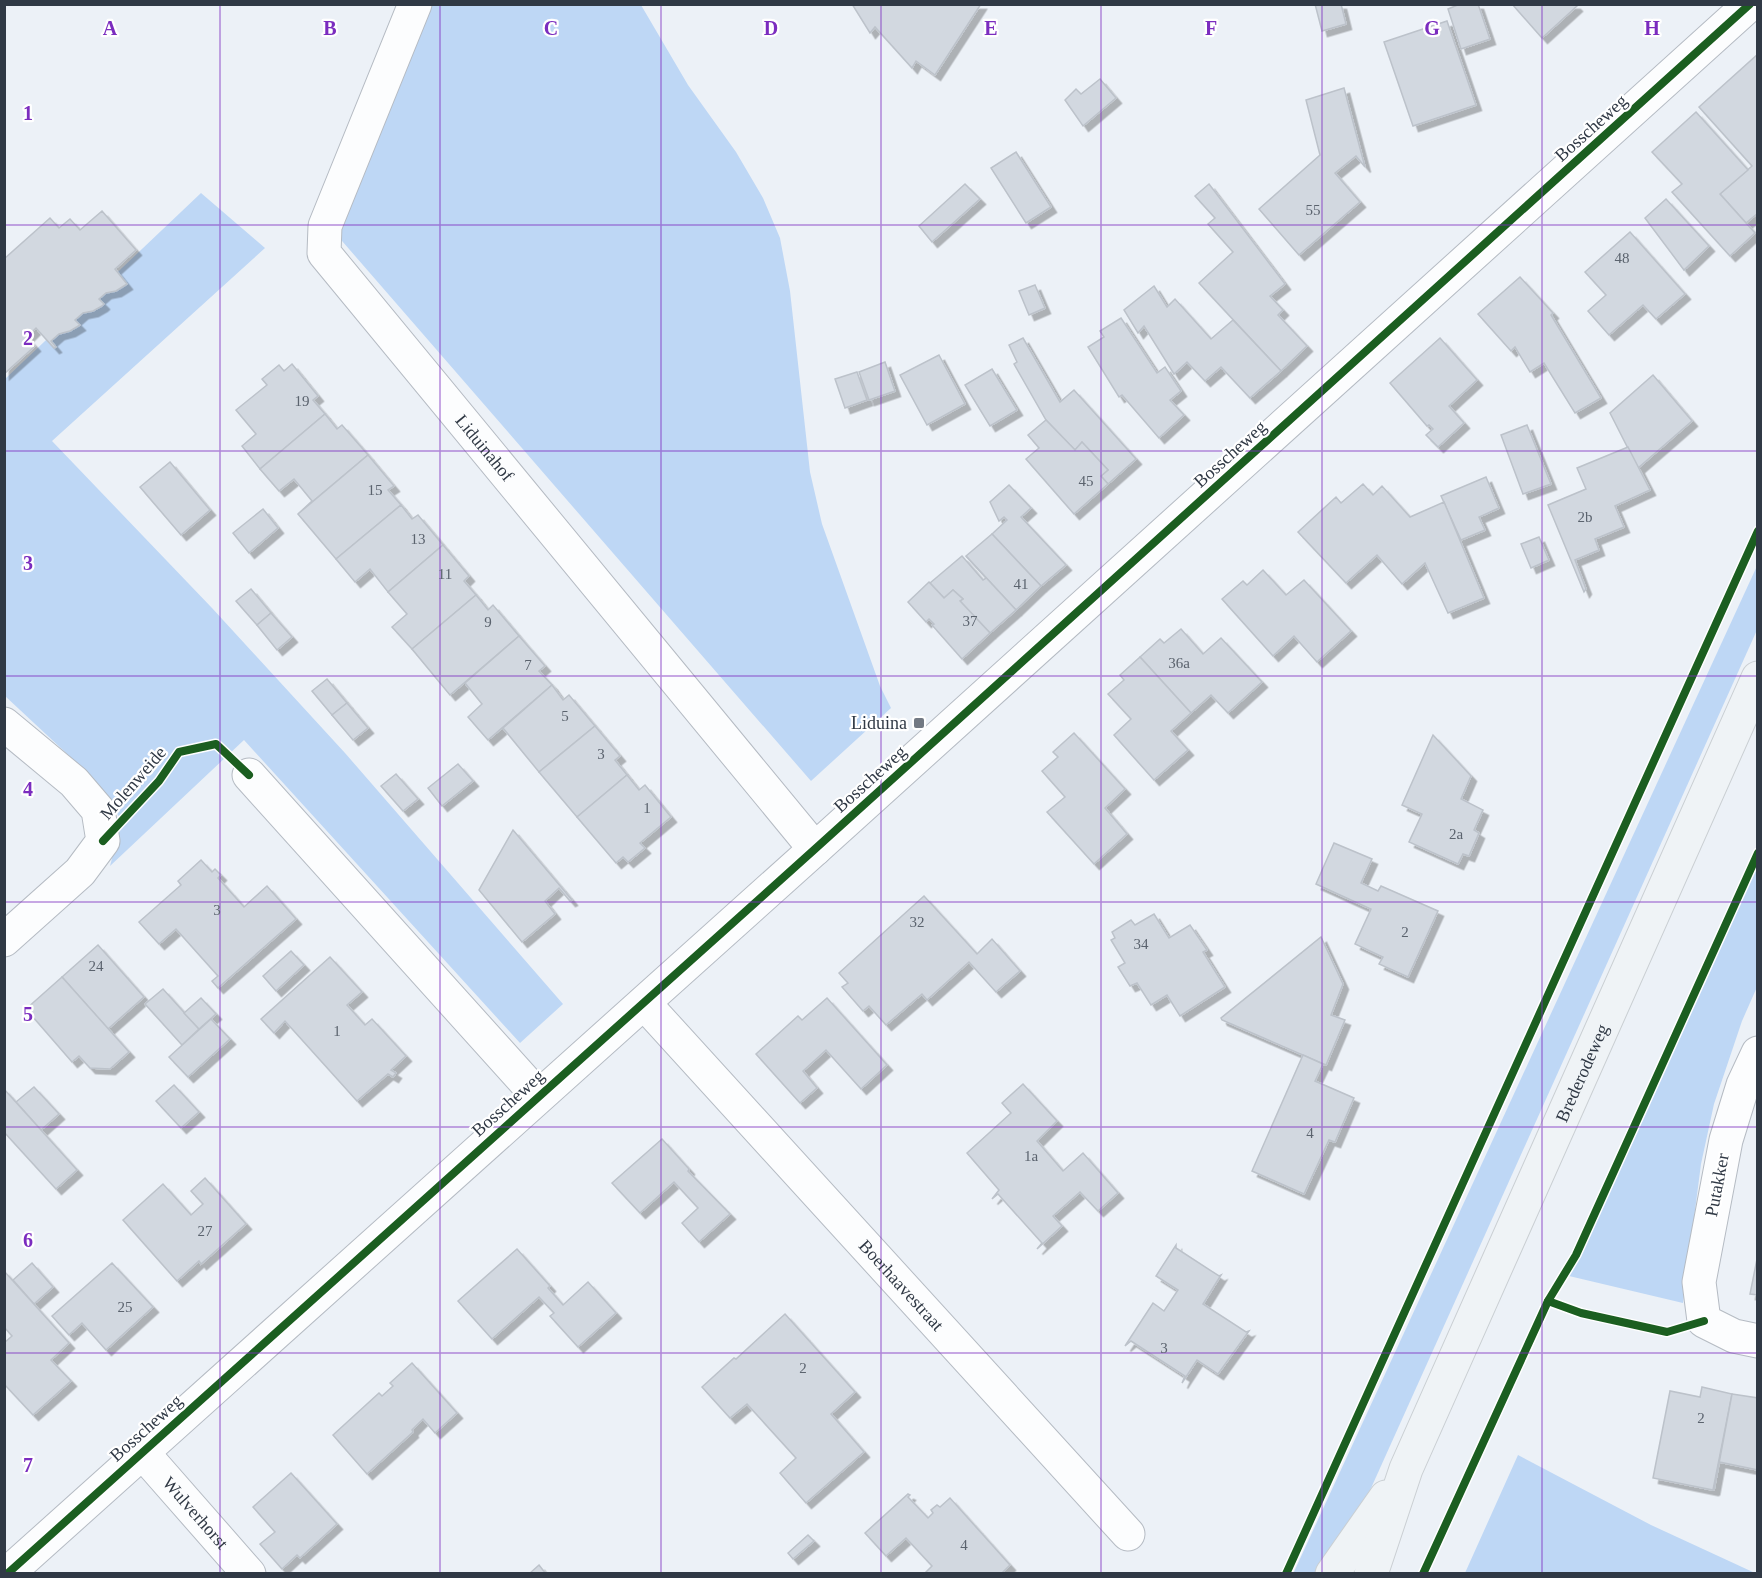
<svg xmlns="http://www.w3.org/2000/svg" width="1762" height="1578" font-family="'Times New Roman',serif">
<defs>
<filter id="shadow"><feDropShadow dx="5.5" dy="5.5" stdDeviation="0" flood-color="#0004"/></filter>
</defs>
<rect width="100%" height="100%" fill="#ecf1f7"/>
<g fill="#bed7f5">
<polygon points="425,5 641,5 688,85 736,152 763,198 780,238 790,291 810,472 822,524 880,686 891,708 811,781 336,234"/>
<polygon points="201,193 265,248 52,441 212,608 345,753 563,1004 520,1043 244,740 110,866 122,821 93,778 5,696 5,379"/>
<polygon points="1757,566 1757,630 1363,1506 1331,1573 1293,1574"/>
<polygon points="1757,862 1757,987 1742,1021 1714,1104 1701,1164 1683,1303 1569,1276"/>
<polygon points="1518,1455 1651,1525 1755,1573 1465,1573"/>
</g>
<g fill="#d2d8e0" stroke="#bcc2ca" stroke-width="1.5" filter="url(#shadow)">
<polygon points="852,4 981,4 935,75 916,61 912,68 875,27 870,33"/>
<polygon points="1315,4 1341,4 1346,24 1322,31"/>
<polygon points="1460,4 1478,4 1490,39 1461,49 1448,9"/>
<polygon points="1512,4 1575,4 1577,6 1542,38"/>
<polygon points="1447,21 1476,105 1413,126 1384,42"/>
<polygon points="1758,54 1758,213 1746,223 1720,194 1752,166 1699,107"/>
<polygon points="1100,79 1116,98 1083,126 1065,100 1076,89 1081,94"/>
<polygon points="1344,88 1365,167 1356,156 1335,173 1360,202 1299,255 1259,209 1320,155 1306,100"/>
<polygon points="1696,112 1748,170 1720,194 1755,233 1730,256 1672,192 1682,184 1652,152"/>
<polygon points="1016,152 1051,207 1026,223 991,168"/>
<polygon points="965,184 980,199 932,242 919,226"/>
<polygon points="1209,184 1285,284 1270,296 1283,310 1278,315 1307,346 1281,371 1199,283 1233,252 1208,224 1215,218 1195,196"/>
<polygon points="1666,199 1709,246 1684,270 1645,218"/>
<polygon points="102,211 136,250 115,269 127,284 116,291 106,293 99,299 104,304 102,306 93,311 83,313 75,320 80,325 70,331 59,334 51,341 56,347 54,348 36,328 27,337 35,346 4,374 4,259 50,218 59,228 70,219 80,230"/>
<polygon points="1630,232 1685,294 1656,319 1643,305 1609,335 1588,311 1606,295 1585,272"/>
<polygon points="1520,277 1553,313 1551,315 1601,398 1575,413 1544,363 1530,372 1515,347 1511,351 1478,314"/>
<polygon points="1035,285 1045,308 1029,315 1019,291"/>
<polygon points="1154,286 1167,307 1175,299 1211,339 1233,320 1281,371 1250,398 1221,367 1205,381 1187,362 1174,374 1144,326 1138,333 1124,310"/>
<polygon points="1121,318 1157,373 1165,367 1181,391 1170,400 1184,415 1159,438 1122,395 1119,397 1088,347 1104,337 1100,331"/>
<polygon points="1023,338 1060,402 1074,390 1136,459 1108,484 1101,476 1108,470 1082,442 1075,450 1046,420 1014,364 1017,362 1009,345"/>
<polygon points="1440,338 1477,380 1449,406 1464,423 1438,447 1426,435 1433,429 1429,425 1427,426 1390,383"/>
<polygon points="939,355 965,404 927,425 900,375"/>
<polygon points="885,362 895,391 869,400 859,372"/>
<polygon points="292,364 318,396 313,400 325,414 260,469 242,446 256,434 236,410 267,385 262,379 279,365 284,371"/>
<polygon points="992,369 1017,410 990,426 965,385"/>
<polygon points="857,372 867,400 845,408 835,379"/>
<polygon points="1653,375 1692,421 1638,468 1610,413"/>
<polygon points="325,414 337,429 342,425 368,455 298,514 312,501 294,479 279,491 260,469"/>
<polygon points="1046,420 1075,450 1082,442 1108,470 1101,476 1108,484 1074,514 1026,459 1039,448 1028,435"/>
<polygon points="1527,425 1551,484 1523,494 1501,435"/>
<polygon points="1628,447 1650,490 1615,506 1624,527 1595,539 1599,550 1575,560 1586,589 1584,592 1548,505 1586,489 1577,468"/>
<polygon points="368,455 394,486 388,490 401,505 336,559 298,514"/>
<polygon points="170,462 210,510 181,535 140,487"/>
<polygon points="1486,477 1499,508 1479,517 1485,530 1461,540 1441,496"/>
<polygon points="1363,484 1373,495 1382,486 1410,517 1444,502 1484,598 1448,613 1425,563 1402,584 1377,555 1346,583 1298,532 1336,497 1341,503"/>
<polygon points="1009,485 1031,508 1021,517 1066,565 1041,586 992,534 1007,520 1004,517 999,521 990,502"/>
<polygon points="401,505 412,519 418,515 443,545 388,592 370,569 355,582 336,559"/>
<polygon points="263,509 278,528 249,553 233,533"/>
<polygon points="992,534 1041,586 1016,610 966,556"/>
<polygon points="1539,537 1549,560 1531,568 1521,544"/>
<polygon points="443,545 469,576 464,581 476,595 412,649 392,627 407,614 388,592"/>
<polygon points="962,556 983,580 986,578 966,556 1016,610 990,633 960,601 963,599 953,590 944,598 930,583"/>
<polygon points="1263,570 1286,595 1304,580 1351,631 1317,662 1294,636 1273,656 1222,599 1243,581 1247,585"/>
<polygon points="929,582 944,598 953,590 963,599 960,601 990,633 962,659 932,625 934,624 929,619 926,622 908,602"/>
<polygon points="251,589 271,613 257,625 236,601"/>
<polygon points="476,595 488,610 493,605 519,636 450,695 412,649"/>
<polygon points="271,613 292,637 277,650 257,625"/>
<polygon points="1181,629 1203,654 1221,638 1262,682 1228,713 1211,695 1191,713 1140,657 1160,639 1164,643"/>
<polygon points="519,636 545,666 539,671 552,685 488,740 468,717 482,704 465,683"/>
<polygon points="1140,657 1191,713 1171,731 1188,750 1154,780 1114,735 1131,719 1108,694 1124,680 1120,675"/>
<polygon points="327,679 347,703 332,715 312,691"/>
<polygon points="552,685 563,700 569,695 595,726 539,772 503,728"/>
<polygon points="347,703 368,728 353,740 332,715"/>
<polygon points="595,726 620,756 615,760 627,775 577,817 539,772"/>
<polygon points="1074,733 1125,789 1105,808 1127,834 1094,864 1047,812 1065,797 1042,771 1058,757 1053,752"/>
<polygon points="1433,735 1471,776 1461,799 1483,810 1474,830 1479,833 1469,856 1463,854 1458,864 1409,842 1422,814 1402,805"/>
<polygon points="458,764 473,781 442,806 428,788"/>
<polygon points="396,774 418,799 403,811 381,786"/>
<polygon points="627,775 639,790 645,785 671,817 640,843 645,848 628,862 623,857 616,863 577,817"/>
<polygon points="513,830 572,900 570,901 559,888 545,901 555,914 522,942 479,890"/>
<polygon points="1334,843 1372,859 1361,883 1378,891 1381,886 1438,911 1408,977 1379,964 1383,957 1355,944 1371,909 1316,884"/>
<polygon points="201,860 212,872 215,869 221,875 218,878 244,907 267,886 296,919 218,988 212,981 218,976 176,929 159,944 139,922 181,885 178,881"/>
<polygon points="924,896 977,954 992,939 1020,971 996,992 969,962 927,1000 922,994 886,1025 869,1006 863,1011 842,987 848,983 839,973"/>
<polygon points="1154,914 1169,938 1190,925 1207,950 1203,952 1225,987 1180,1016 1167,995 1151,1005 1137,983 1130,986 1118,967 1125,963 1111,940 1115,938 1112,932 1131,920 1135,925"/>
<polygon points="1321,937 1343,984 1331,1015 1345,1020 1326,1065 1222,1020 1221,1018"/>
<polygon points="98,945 144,997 108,1029 62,977"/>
<polygon points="291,951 304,965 276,991 263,976"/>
<polygon points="330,957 362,992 347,1005 365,1025 372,1019 406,1056 391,1070 396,1073 393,1077 388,1074 357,1101 285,1021 274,1033 261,1019"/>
<polygon points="62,977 129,1052 110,1069 90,1068 79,1056 72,1062 26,1009"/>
<polygon points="163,989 199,1029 182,1045 145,1004"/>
<polygon points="201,998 216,1014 199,1029 184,1013"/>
<polygon points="827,998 887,1065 861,1089 826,1050 803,1071 817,1088 800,1103 756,1054 798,1016 802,1020"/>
<polygon points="211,1019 230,1039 188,1077 169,1057"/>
<polygon points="1303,1055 1323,1064 1315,1081 1354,1098 1335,1142 1329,1140 1304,1194 1252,1171"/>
<polygon points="1023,1084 1057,1121 1037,1141 1063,1171 1083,1153 1118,1193 1098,1211 1080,1192 1053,1216 1062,1226 1037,1249 1042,1243 998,1194 992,1199 999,1190 967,1153 1011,1113 1002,1103"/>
<polygon points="174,1085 199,1112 181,1128 156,1101"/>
<polygon points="34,1087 59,1114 41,1130 16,1102"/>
<polygon points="4,1089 77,1170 56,1189 4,1132"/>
<polygon points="662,1139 689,1169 688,1171 730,1214 699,1242 682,1223 698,1208 674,1182 640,1213 612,1183"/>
<polygon points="205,1178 246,1224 201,1264 199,1261 177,1281 123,1220 163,1184 191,1215 203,1204 191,1191"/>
<polygon points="1176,1245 1176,1248 1219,1276 1221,1275 1203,1304 1246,1332 1249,1331 1218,1374 1197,1360 1182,1383 1185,1376 1131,1341 1125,1346 1153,1303 1164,1311 1178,1290 1156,1276"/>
<polygon points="517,1249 550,1286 548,1288 563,1305 588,1282 616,1313 578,1347 550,1316 554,1313 539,1297 492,1339 458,1301"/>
<polygon points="1757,1259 1758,1259 1758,1295 1750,1294"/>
<polygon points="32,1263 53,1287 34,1304 13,1280"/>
<polygon points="112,1263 153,1307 106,1350 82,1323 69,1335 52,1316"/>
<polygon points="4,1271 69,1343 51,1360 71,1381 33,1415 4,1384 4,1343 12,1336 4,1327"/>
<polygon points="785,1314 855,1392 831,1414 864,1452 806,1503 780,1473 796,1458 747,1404 730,1418 702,1387 734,1358 736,1359"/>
<polygon points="412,1363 457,1413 435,1433 423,1419 412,1430 413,1432 367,1474 333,1435 379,1393 382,1396 393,1386 390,1383"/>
<polygon points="1702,1387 1732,1394 1713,1490 1653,1478 1670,1391 1700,1397"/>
<polygon points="1732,1394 1758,1398 1758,1470 1719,1462 1714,1490"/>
<polygon points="291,1473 337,1524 300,1558 297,1555 282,1569 260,1544 275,1532 253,1507"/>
<polygon points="908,1494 910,1495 908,1497 928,1518 933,1513 931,1510 937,1505 940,1507 950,1498 1010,1565 1001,1574 924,1574 932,1566 906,1538 886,1556 865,1533"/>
<polygon points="808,1535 814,1541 793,1559 788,1553"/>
<polygon points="539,1565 546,1574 529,1574"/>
</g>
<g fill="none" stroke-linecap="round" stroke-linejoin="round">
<g stroke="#b5bbc3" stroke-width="35">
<g id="minor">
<path id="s1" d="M415,4L325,226L324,253L815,849"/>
<polyline points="4,724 74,782 98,810 103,841 80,872 4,940"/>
<polyline points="249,775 538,1096"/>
<path id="s2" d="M644,1003L1128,1534"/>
<polyline points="1758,1053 1743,1085 1726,1140 1699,1282 1704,1321 1734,1336 1758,1341"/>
<path id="s3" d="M142,1452L249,1574"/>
<polyline points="7,1574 815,849 1750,4"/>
</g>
</g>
<g stroke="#cacfd3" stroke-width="35">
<g id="major">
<polyline points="1332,1574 1386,1497"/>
<path id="s4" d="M1371,1574L1406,1469L1758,678"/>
</g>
</g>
<use href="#minor" stroke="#fcfdfe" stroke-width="33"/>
<use href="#major" stroke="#eff3f6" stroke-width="33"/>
<g stroke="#fff" stroke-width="11">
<g id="cycleway">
<polyline points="103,841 159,781 179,752 216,744 249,775"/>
<polyline points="1548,1301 1581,1313 1667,1332 1704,1321"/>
<polyline points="7,1574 815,849 1750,4"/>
<polyline points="1286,1574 1758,531"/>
<polyline points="1423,1574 1548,1301 1576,1255 1758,853"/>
</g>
</g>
<use href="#cycleway" stroke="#1b5e20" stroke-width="8"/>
</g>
<path fill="none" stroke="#7b2cbf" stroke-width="1.5" stroke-opacity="0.55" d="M220,4V1574M440,4V1574M661,4V1574M881,4V1574M1101,4V1574M1322,4V1574M1542,4V1574M4,225H1758M4,451H1758M4,676H1758M4,902H1758M4,1127H1758M4,1353H1758"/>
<rect fill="#727983" stroke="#fff" stroke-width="2" x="913" y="717" width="12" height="12" rx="3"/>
<g text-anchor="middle" stroke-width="4.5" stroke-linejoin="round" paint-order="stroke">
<g font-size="15" fill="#5b636e">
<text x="1313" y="215">55</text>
<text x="1622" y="263">48</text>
<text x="302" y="406">19</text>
<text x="1086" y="486">45</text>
<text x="375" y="495">15</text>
<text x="1585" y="522">2b</text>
<text x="418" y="544">13</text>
<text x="445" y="579">11</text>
<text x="1021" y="589">41</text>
<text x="970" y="626">37</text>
<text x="488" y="627">9</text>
<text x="1179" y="668">36a</text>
<text x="528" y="670">7</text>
<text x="565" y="721">5</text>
<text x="601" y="759">3</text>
<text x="647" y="813">1</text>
<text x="1456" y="839">2a</text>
<text x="217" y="915">3</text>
<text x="917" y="927">32</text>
<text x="1405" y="937">2</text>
<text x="1141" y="949">34</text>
<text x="96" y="971">24</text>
<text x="337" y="1036">1</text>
<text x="1310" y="1138">4</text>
<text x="1031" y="1161">1a</text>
<text x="205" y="1236">27</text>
<text x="125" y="1312">25</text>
<text x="1164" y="1353">3</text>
<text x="803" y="1373">2</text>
<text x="1701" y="1423">2</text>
<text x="964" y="1550">4</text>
</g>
<g font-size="18" fill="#303945" stroke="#fff">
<text transform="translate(1591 128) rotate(-42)" y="6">Bosscheweg</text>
<text dy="6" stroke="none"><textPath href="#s1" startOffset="519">Liduinahof</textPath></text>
<text transform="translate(1230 454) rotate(-42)" y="6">Bosscheweg</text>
<text transform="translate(870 779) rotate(-42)" y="6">Bosscheweg</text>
<text transform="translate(133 783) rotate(-49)" y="6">Molenweide</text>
<text dy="6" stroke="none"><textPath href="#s4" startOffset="544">Brederodeweg</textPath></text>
<text transform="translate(508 1103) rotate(-42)" y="6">Bosscheweg</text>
<text transform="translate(1717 1185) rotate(-79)" y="6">Putakker</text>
<text dy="6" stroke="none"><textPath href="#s2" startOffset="382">Boerhaavestraat</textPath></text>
<text transform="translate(146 1428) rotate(-42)" y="6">Bosscheweg</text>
<text dy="6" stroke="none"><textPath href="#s3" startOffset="81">Wulverhorst</textPath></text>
</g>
<g font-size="18" fill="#303945" stroke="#fff" text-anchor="end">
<text x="907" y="729">Liduina</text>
</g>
</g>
<g font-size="20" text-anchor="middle" font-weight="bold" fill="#7b2cbf" stroke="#fff" stroke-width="4.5" stroke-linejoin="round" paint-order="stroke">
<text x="110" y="35">A</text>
<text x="330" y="35">B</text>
<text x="551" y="35">C</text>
<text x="771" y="35">D</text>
<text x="991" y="35">E</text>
<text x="1211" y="35">F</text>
<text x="1432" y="35">G</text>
<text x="1652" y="35">H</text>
<text x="28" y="120">1</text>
<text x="28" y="345">2</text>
<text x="28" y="570">3</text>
<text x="28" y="796">4</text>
<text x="28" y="1021">5</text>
<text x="28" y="1247">6</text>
<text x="28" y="1472">7</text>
</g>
<rect width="1762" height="1578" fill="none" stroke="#303945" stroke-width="12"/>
</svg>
